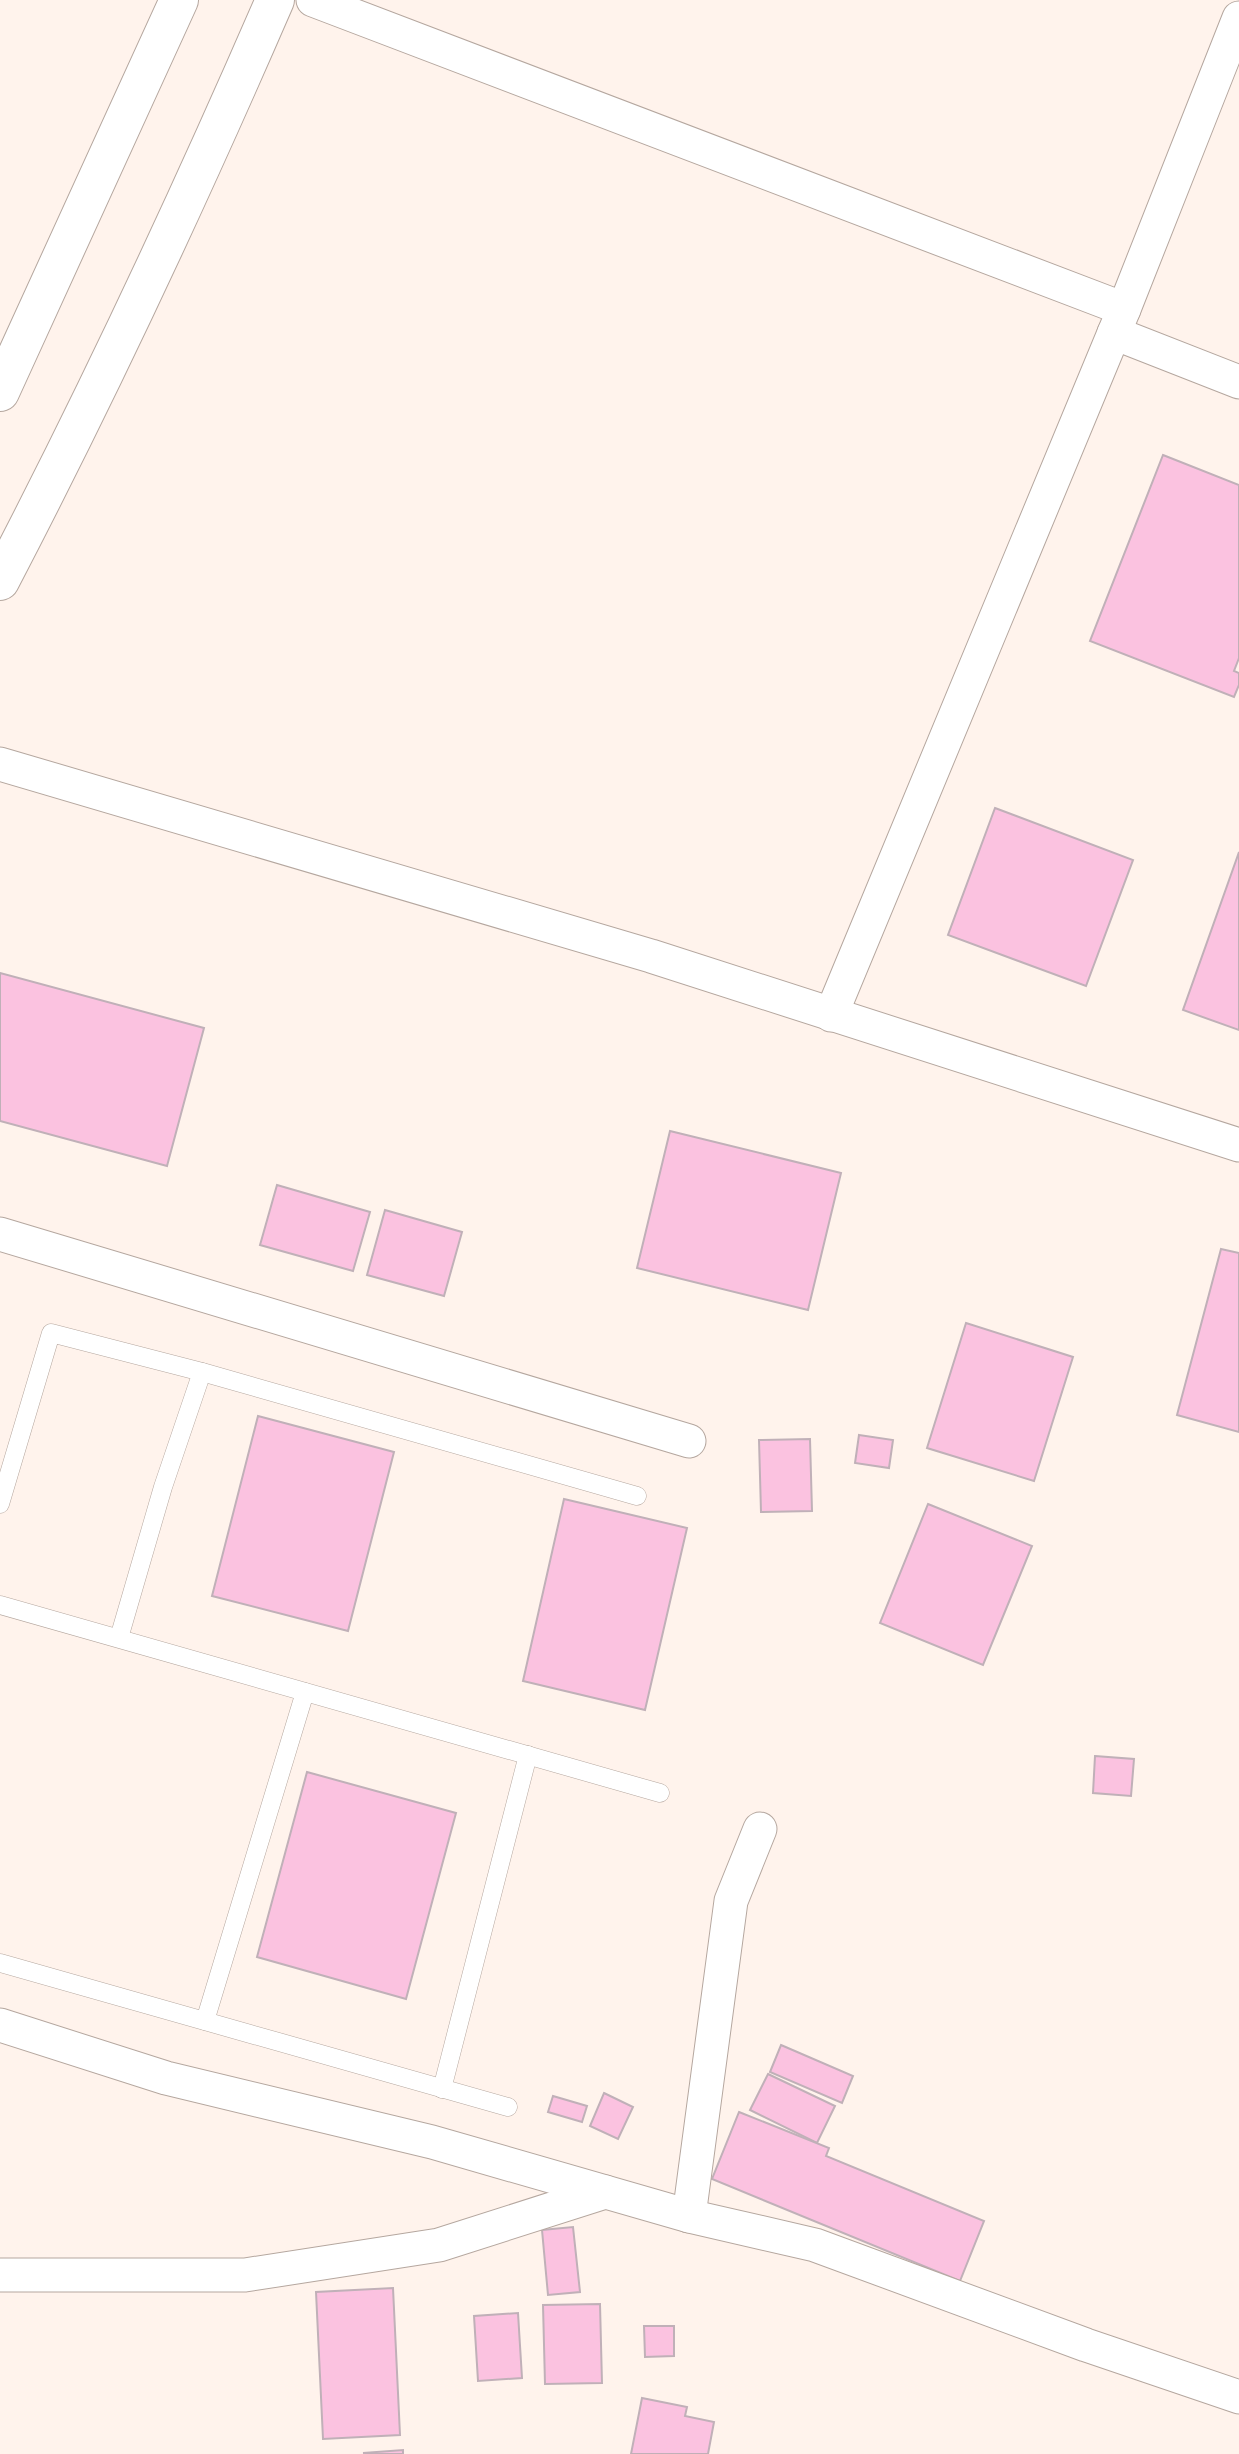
<svg xmlns="http://www.w3.org/2000/svg" width="1239" height="2454" font-family="'Noto Serif',serif">
<rect width="100%" height="100%" fill="#fff3ec"/>
<g fill="#fbc2e0" stroke="#c0b0b8" stroke-width="2">
<polygon points="1163,455 1239,485 1239,658 1234,671 1239,673 1239,685 1234,697 1090,641"/>
<polygon points="995,808 1133,860 1086,986 948,935"/>
<polygon points="1239,852 1239,1030 1183,1010"/>
<polygon points="0,973 204,1028 167,1166 0,1121"/>
<polygon points="670,1131 841,1173 808,1310 637,1268"/>
<polygon points="277,1185 370,1212 353,1271 260,1245"/>
<polygon points="385,1210 462,1232 444,1296 367,1275"/>
<polygon points="1221,1249 1239,1253 1239,1432 1177,1415"/>
<polygon points="966,1323 1073,1357 1034,1481 927,1448"/>
<polygon points="258,1416 394,1452 348,1631 212,1596"/>
<polygon points="859,1435 893,1440 889,1468 855,1463"/>
<polygon points="810,1439 812,1511 761,1512 759,1440"/>
<polygon points="564,1499 687,1528 645,1710 523,1681"/>
<polygon points="928,1504 1032,1546 983,1665 880,1623"/>
<polygon points="1095,1756 1134,1759 1131,1796 1093,1793"/>
<polygon points="307,1772 456,1813 406,1999 257,1957"/>
<polygon points="781,2045 853,2076 842,2103 770,2072"/>
<polygon points="768,2074 835,2106 817,2143 750,2110"/>
<polygon points="604,2093 633,2107 618,2139 590,2126"/>
<polygon points="553,2096 587,2106 582,2122 548,2112"/>
<polygon points="739,2112 829,2148 826,2156 984,2221 960,2281 712,2179"/>
<polygon points="573,2227 580,2292 548,2295 542,2230"/>
<polygon points="393,2288 400,2435 323,2439 316,2292"/>
<polygon points="600,2304 602,2383 545,2384 543,2305"/>
<polygon points="518,2313 522,2378 478,2381 474,2316"/>
<polygon points="644,2326 674,2326 674,2356 645,2357"/>
<polygon points="642,2398 687,2407 685,2416 714,2422 708,2454 631,2454"/>
<polygon points="403,2450 403,2454 363,2453"/>
</g>
<g fill="none" stroke-linecap="round" stroke-linejoin="round">
<g stroke="#b5a79f" stroke-width="19">
<g id="lane">
<polyline points="0,1504 51,1333 202,1372 637,1496"/>
<polyline points="0,1605 660,1793"/>
<polyline points="119,1638 163,1487 202,1372"/>
<polyline points="0,1963 508,2107"/>
<polyline points="205,2021 305,1692"/>
<polyline points="442,2089 528,1755"/>
</g>
</g>
<g stroke="#b5a79f" stroke-width="35">
<g id="street">
<polyline points="313,0 1124,309 1239,18"/>
<polyline points="1114,333 1239,382"/>
<polyline points="0,764 651,956 1239,1145"/>
<polyline points="831,1015 1124,309"/>
<polyline points="0,1234 689,1441"/>
<polyline points="0,2025 166,2078 432,2142 689,2216 815,2245 1086,2345 1239,2397"/>
<polyline points="689,2216 731,1901 760,1829"/>
<polyline points="0,2275 245,2275 439,2245 605,2192"/>
</g>
</g>
<g stroke="#b5a79f" stroke-width="40">
<g id="secondary">
<polyline points="0,392 179,0"/>
<path d="M0,581C99,391 190,196 275,0"/>
</g>
</g>
<use href="#lane" stroke="#fff" stroke-width="18"/>
<use href="#street" stroke="#fff" stroke-width="33"/>
<use href="#secondary" stroke="#fff" stroke-width="38"/>
</g>
</svg>
